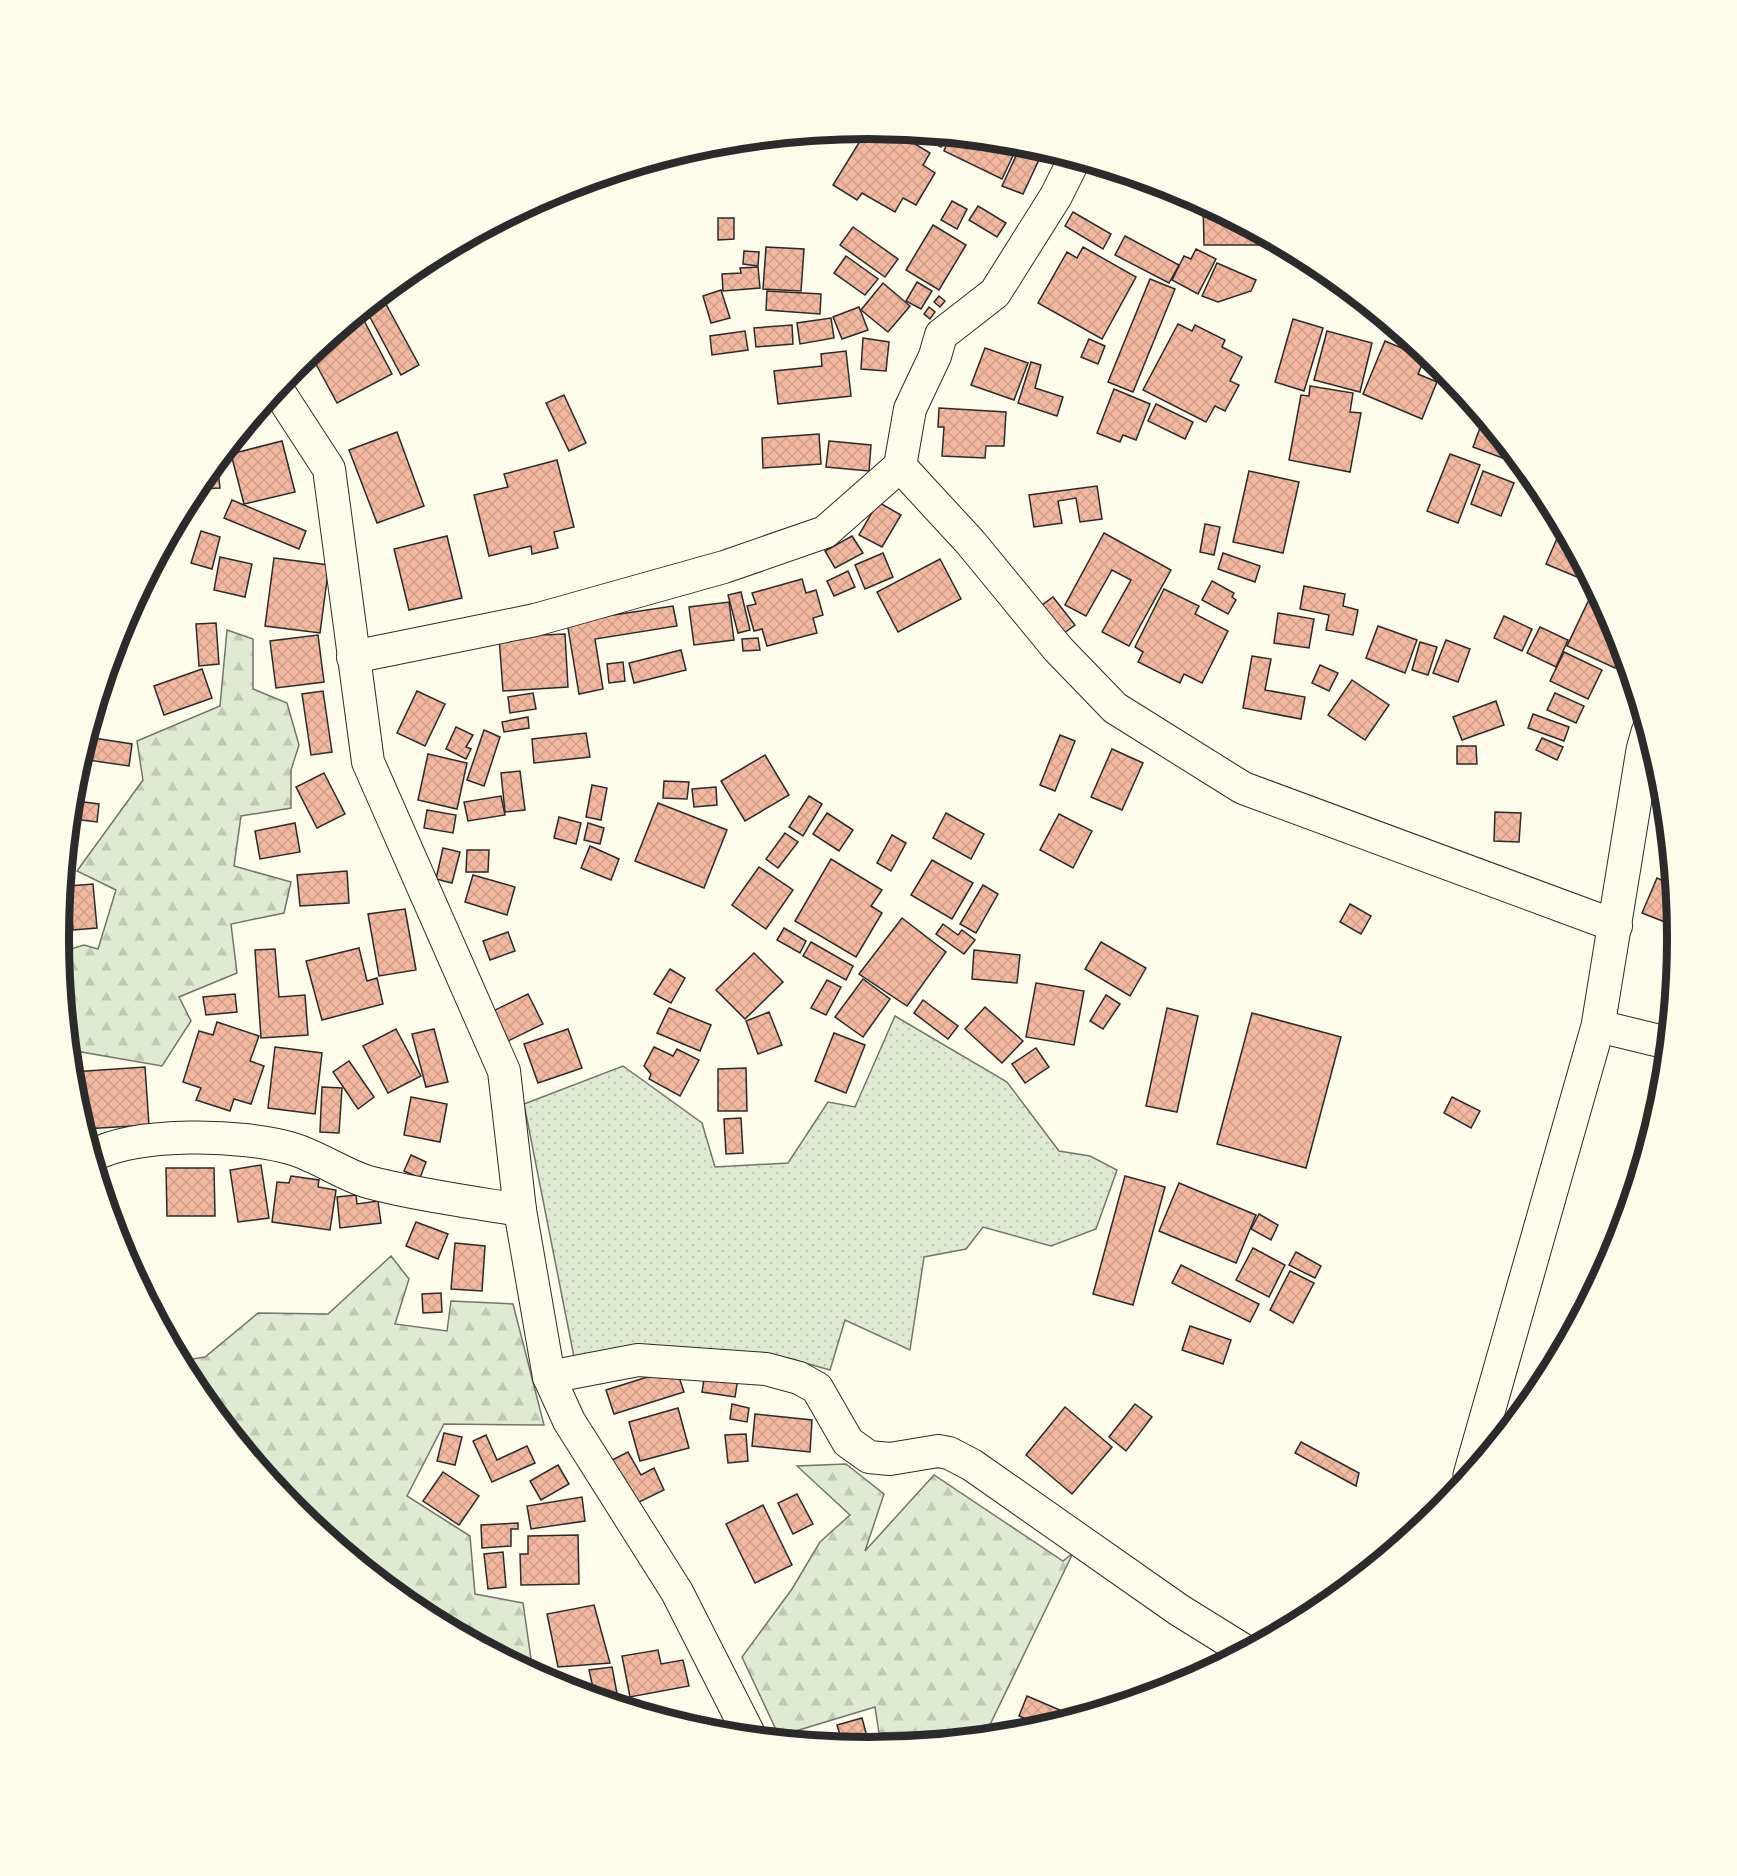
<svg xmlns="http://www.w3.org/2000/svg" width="1737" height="1876" font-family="Jost,sans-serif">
<defs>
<pattern id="grass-dots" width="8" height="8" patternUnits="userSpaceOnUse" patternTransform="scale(1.5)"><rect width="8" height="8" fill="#deebd1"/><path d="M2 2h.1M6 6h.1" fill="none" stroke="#bfcab4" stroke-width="1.8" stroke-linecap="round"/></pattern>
<pattern id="forest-firs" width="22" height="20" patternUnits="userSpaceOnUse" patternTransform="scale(1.5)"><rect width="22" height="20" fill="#deebd1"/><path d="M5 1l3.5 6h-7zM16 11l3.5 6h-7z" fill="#bfcab4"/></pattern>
<pattern id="building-cross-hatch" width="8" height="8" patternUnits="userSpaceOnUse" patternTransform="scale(1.5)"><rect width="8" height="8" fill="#f2b8a0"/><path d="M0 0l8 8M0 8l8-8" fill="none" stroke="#d09e8a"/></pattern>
</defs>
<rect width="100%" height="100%" fill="#fdfbea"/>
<polygon fill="url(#grass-dots)" stroke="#74746e" stroke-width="1.5" points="895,1016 1007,1082 1059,1151 1090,1156 1117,1170 1096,1229 1051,1246 983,1227 966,1249 924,1257 910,1350 845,1320 830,1370 788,1358 574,1357 524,1104 623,1066 702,1123 715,1167 788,1163 828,1102 855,1107"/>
<g fill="url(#forest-firs)" stroke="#74746e" stroke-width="1.5">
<polygon points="227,630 253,639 253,689 287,703 299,745 291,770 291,808 241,816 234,866 291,882 284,913 231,924 237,973 179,997 191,1021 162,1066 70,1050 60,952 84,945 98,949 116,890 77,871 143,780 137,741 220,706"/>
<polygon points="391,1256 409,1279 395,1324 447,1331 451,1301 513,1304 544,1425 444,1424 407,1496 470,1536 475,1594 523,1603 533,1673 418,1611 296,1511 195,1388 180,1361 205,1357 258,1313 328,1314"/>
<polygon points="846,1464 884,1494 865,1551 934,1475 1063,1561 1073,1553 984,1737 953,1740 939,1731 879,1733 875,1707 779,1736 742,1657 792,1589 820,1542 850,1515 797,1466"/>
</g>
<g fill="url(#building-cross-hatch)" stroke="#2b2b2b" stroke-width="1.5">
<polygon points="868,128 892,130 930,153 923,165 935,173 916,205 903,198 895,212 862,193 857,200 833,185"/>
<polygon points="925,134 947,136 941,147 923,138"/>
<polygon points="950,136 1019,143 1002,179 944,151"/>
<polygon points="1022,143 1044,149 1023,194 1002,186"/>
<polygon points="952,201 967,209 957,229 941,220"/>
<polygon points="1203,203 1274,241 1274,245 1204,245"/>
<polygon points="978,206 1006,223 997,237 969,220"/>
<polygon points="1073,212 1111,234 1103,249 1065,226"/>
<polygon points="718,218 734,218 734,239 718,240"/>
<polygon points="933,225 966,245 939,290 906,270"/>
<polygon points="853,227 898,259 885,277 840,245"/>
<polygon points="1125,236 1179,265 1169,283 1115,255"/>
<polygon points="766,247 804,249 801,291 763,289"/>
<polygon points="1083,247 1136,277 1102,339 1038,303 1067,252 1077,258"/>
<polygon points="1196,249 1216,259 1198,294 1172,280 1184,256 1191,259"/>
<polygon points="744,251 759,252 758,266 743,264"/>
<polygon points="846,256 878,279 865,295 834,273"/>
<polygon points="1217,263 1256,280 1251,291 1218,302 1202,296"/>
<polygon points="758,267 760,288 723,291 722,274 741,273 740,268"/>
<polygon points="1150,279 1175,289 1133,392 1108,382"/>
<polygon points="917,282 932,291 921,309 906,301"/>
<polygon points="883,283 910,306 888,332 861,310"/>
<polygon points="721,290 730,318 711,323 703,296"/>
<polygon points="767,291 821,294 820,314 766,310"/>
<polygon points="381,295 419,365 401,375 365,308"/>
<polygon points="939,296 945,301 940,307 934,302"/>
<polygon points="859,307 868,330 842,339 833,317"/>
<polygon points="929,307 935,312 930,319 924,314"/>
<polygon points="360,313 392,374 337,403 310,353"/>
<polygon points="831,318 834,338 800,344 797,323"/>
<polygon points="1293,319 1323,328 1304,391 1275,382"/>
<polygon points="1178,324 1192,331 1195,325 1225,340 1222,347 1242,357 1230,381 1239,385 1225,411 1215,406 1206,422 1143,390"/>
<polygon points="792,325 793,344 756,347 754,328"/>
<polygon points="745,331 748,350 712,355 710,336"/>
<polygon points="1327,331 1372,343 1360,392 1314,380"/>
<polygon points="863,338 889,342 886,371 861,369"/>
<polygon points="1089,339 1105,346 1098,364 1081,357"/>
<polygon points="1385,341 1425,358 1418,374 1437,382 1422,419 1363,394"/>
<polygon points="985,348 1028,363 1014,400 971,385"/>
<polygon points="846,351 851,396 778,404 774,371 822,366 821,354"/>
<polygon points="1031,362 1041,365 1035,388 1063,397 1057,416 1018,403"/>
<polygon points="1310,386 1353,393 1350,412 1361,413 1350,472 1289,460 1301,395 1309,396"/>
<polygon points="1114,389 1150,404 1136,440 1123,435 1120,442 1097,433"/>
<polygon points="564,395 586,443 569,451 546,403"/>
<polygon points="1156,404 1193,422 1185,439 1148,421"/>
<polygon points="939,408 1006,412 1004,446 986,446 985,458 942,456 944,427 938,427"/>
<polygon points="1484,417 1524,466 1473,447"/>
<polygon points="397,432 424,506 377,523 349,450"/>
<polygon points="819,434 821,464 763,468 762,438"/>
<polygon points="282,441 295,492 244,504 231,454"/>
<polygon points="829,441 871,445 869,471 826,467"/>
<polygon points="1450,454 1480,465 1458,523 1427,511"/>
<polygon points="557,460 574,527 554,532 558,548 532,554 531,546 489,556 474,495 508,487 504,474"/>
<polygon points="217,461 220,488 201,489 200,482"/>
<polygon points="1249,471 1299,482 1283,553 1233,542"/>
<polygon points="1483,471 1514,483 1501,516 1471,504"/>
<polygon points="1097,486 1102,519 1080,522 1076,498 1058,501 1062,523 1034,527 1029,495"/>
<polygon points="232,500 306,531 299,549 224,518"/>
<polygon points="878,502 901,515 882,547 859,535"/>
<polygon points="1205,524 1220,527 1214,555 1200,552"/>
<polygon points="1561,529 1565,531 1590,579 1589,582 1546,564"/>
<polygon points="201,531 220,537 212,569 191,563"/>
<polygon points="1104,533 1171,570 1129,646 1102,632 1131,580 1112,570 1086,616 1065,605"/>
<polygon points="447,536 462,598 409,610 394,549"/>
<polygon points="852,536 863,553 835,568 825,551"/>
<polygon points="883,553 893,577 865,589 855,565"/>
<polygon points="1223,553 1260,566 1255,582 1218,569"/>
<polygon points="220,557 252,564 245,597 214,590"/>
<polygon points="274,558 329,565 320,633 265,626"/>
<polygon points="940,559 961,599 898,632 877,592"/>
<polygon points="848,571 855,587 834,596 827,581"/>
<polygon points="802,579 806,593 816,590 823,615 813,618 817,633 767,646 762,629 754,631 747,606 756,604 752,593"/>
<polygon points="1212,581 1234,593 1232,597 1236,600 1228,614 1202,600"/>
<polygon points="1304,586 1345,594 1343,606 1358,610 1353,635 1326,630 1329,615 1300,609"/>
<polygon points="1595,587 1617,628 1624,651 1615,668 1567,646"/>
<polygon points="1164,589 1199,606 1195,614 1228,631 1202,683 1184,674 1180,683 1138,662 1143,652 1135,647"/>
<polygon points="741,592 750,630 738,633 728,595"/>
<polygon points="1053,597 1075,625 1060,636 1038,608"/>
<polygon points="729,602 734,640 694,645 689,607"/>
<polygon points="673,606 677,626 595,639 603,689 579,694 567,622"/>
<polygon points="1278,613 1314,619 1309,648 1274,643"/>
<polygon points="1504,616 1532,629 1522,651 1494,638"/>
<polygon points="216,623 219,664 199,666 196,624"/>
<polygon points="1378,626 1417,640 1405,673 1366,658"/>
<polygon points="1540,627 1568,640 1556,667 1527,653"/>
<polygon points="565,634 568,687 503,691 499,637"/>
<polygon points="318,635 324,682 276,688 270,641"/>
<polygon points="758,638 760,650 743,651 742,639"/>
<polygon points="1446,640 1470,649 1458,682 1433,673"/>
<polygon points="1420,642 1437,647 1428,675 1412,670"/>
<polygon points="681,650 686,670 634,683 629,663"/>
<polygon points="1564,652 1602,670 1588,699 1550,681"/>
<polygon points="1252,656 1271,659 1265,690 1305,697 1301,719 1243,708"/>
<polygon points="623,662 625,681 609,683 607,664"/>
<polygon points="1320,665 1338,673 1329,691 1312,683"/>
<polygon points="202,669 212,698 164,715 154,686"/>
<polygon points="1352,680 1389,705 1365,740 1328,715"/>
<polygon points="323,691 332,752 311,755 302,694"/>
<polygon points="417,691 445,704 425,746 397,733"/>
<polygon points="533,693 536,709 510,713 508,697"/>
<polygon points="1555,693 1584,706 1576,723 1547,710"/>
<polygon points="1496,701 1504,725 1462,740 1453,717"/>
<polygon points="1533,714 1569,727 1564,741 1528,728"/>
<polygon points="528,717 529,728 504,732 502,722"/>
<polygon points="456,727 473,735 466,747 471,749 466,759 446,749"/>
<polygon points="484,730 500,737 484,786 467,780"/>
<polygon points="586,733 590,757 534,763 532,739"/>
<polygon points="1060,735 1075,741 1055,791 1040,785"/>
<polygon points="87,737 132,744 129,766 81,759"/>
<polygon points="1542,738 1563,747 1557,760 1536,750"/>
<polygon points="1457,746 1476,746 1477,764 1457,764"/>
<polygon points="1112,749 1143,763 1122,810 1091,797"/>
<polygon points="428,754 467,763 457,809 418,800"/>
<polygon points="765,755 789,795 745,821 721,781"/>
<polygon points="520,771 525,810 505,812 501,773"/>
<polygon points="324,773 345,814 317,828 296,787"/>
<polygon points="664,781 689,782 687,799 663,798"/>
<polygon points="592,785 607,788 601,820 586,817"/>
<polygon points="716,787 717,805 694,807 692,789"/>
<polygon points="501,796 505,815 468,821 464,802"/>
<polygon points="809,796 822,804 803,836 789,827"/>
<polygon points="76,801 99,804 97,822 74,819"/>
<polygon points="658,803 727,830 704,888 635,861"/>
<polygon points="427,810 456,815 453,833 424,828"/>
<polygon points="1495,812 1521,813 1519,842 1494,841"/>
<polygon points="827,813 853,830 839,851 813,834"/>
<polygon points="946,813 984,834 971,859 933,838"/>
<polygon points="1059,814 1092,831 1073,868 1040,850"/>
<polygon points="559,817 581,823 576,844 554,838"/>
<polygon points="295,823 300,852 260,859 255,831"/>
<polygon points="588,823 604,828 600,844 584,840"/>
<polygon points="785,833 798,842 778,868 766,859"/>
<polygon points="69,835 71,835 70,876 65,876"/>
<polygon points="892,835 906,843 891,871 877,863"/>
<polygon points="590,846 619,859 611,880 581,868"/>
<polygon points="443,848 460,852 452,883 436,879"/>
<polygon points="467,850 489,850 488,872 466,872"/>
<polygon points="831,859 882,890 871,906 882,913 856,957 795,921"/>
<polygon points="932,860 973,883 952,919 911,895"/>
<polygon points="759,867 793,890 766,929 732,905"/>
<polygon points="347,871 349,903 300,906 297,875"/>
<polygon points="473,875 515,887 507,915 465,902"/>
<polygon points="1657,878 1673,885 1676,911 1670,924 1642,913"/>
<polygon points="93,884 97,928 73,930 69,886"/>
<polygon points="983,885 998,894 976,933 960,924"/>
<polygon points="1350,904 1371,916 1361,934 1340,922"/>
<polygon points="405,909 416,970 379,976 368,914"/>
<polygon points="902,918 946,952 907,1006 859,974"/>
<polygon points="943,924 958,935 962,930 975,940 964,954 936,934"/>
<polygon points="784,928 806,941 800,953 777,940"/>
<polygon points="508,932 515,951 490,960 483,941"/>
<polygon points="811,942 853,966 846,980 803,956"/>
<polygon points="1101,942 1146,968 1130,996 1085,969"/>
<polygon points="359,948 367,981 377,978 383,1004 322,1020 306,961"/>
<polygon points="275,949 279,997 305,995 308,1035 261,1038 255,950"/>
<polygon points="974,950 1020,955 1017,983 972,979"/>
<polygon points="754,953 783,982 745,1019 716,990"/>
<polygon points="670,969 685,978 671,1003 654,994"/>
<polygon points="863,979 890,999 863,1037 835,1017"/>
<polygon points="827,980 841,987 826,1015 811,1008"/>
<polygon points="1036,983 1084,991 1074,1045 1026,1037"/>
<polygon points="235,994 237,1012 206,1015 203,997"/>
<polygon points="528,994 543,1024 506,1042 491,1012"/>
<polygon points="1106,995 1120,1004 1103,1029 1090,1021"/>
<polygon points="923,1000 958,1026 948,1039 914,1013"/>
<polygon points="985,1007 1023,1041 1002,1063 965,1029"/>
<polygon points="669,1008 711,1025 700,1051 657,1033"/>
<polygon points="1167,1008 1198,1016 1177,1112 1146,1106"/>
<polygon points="769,1012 782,1045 758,1054 746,1021"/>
<polygon points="1252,1013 1341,1037 1306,1168 1217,1144"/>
<polygon points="217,1022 259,1036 250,1061 264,1066 251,1104 234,1099 230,1111 196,1100 201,1088 183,1082 199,1031 213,1035"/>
<polygon points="396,1029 421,1076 388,1093 363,1046"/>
<polygon points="434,1029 448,1082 426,1087 412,1034"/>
<polygon points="568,1029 582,1068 538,1083 524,1044"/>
<polygon points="834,1033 865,1045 846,1093 815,1081"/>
<polygon points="275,1047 322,1053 315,1114 268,1108"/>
<polygon points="654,1047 673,1056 677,1049 699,1060 680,1096 649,1079 651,1074 644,1066"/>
<polygon points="1036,1048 1049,1067 1025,1083 1012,1064"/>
<polygon points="349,1061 374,1097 358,1109 333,1072"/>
<polygon points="145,1067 149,1125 84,1129 74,1096 72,1072"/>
<polygon points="746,1068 747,1111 718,1111 718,1069"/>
<polygon points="322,1087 342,1088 339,1133 320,1132"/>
<polygon points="411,1097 447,1104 440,1142 404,1135"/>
<polygon points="1452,1097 1480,1111 1471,1128 1444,1113"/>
<polygon points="741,1118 743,1153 726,1154 724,1119"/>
<polygon points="411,1155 426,1162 420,1178 404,1171"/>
<polygon points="261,1165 269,1218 238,1222 230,1170"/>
<polygon points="166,1168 214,1168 215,1216 167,1216"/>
<polygon points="291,1176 319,1180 318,1187 336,1190 330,1230 272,1222 277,1182 289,1183"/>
<polygon points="1125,1176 1165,1187 1133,1305 1093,1294"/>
<polygon points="1179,1183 1256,1215 1236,1263 1159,1231"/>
<polygon points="356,1195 357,1204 378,1201 381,1223 340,1228 337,1197"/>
<polygon points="1259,1214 1278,1225 1271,1240 1251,1229"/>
<polygon points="416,1222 448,1234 438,1259 406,1246"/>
<polygon points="455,1243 485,1246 482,1291 451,1289"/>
<polygon points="1253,1248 1285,1265 1269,1297 1236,1280"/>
<polygon points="1296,1252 1321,1266 1315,1278 1289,1265"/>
<polygon points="1181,1265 1259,1304 1250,1322 1172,1283"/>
<polygon points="1290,1271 1314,1283 1293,1323 1270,1310"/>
<polygon points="441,1293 442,1312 423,1313 422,1294"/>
<polygon points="1190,1326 1231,1340 1223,1364 1182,1350"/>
<polygon points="676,1368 684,1392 614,1414 606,1390"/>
<polygon points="705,1372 738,1378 735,1397 702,1392"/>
<polygon points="732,1404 749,1408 747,1422 730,1419"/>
<polygon points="1135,1404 1152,1417 1126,1451 1109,1437"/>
<polygon points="1065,1407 1112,1447 1072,1494 1026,1455"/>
<polygon points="678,1408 689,1448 640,1461 629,1422"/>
<polygon points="755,1414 812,1420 810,1452 752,1446"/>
<polygon points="444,1433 462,1437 455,1465 437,1461"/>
<polygon points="746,1434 748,1461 728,1463 725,1435"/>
<polygon points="486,1435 497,1460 527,1446 535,1463 492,1482 473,1441"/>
<polygon points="1301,1442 1359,1473 1356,1486 1295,1453"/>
<polygon points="628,1452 641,1475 654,1468 664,1490 633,1505 610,1461"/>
<polygon points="558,1465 569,1484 541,1500 530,1481"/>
<polygon points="443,1472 479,1496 459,1525 423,1501"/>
<polygon points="797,1494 813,1524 793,1534 778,1503"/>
<polygon points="582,1497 585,1521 531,1529 527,1506"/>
<polygon points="763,1505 792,1565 755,1583 726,1524"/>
<polygon points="518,1523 518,1529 511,1529 511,1546 482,1548 481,1525"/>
<polygon points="578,1535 579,1584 521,1585 520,1554 528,1554 528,1536"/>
<polygon points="503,1552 506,1587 488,1589 484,1554"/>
<polygon points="594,1605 610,1663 558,1667 547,1614"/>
<polygon points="658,1650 661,1664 683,1660 689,1686 630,1697 622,1656"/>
<polygon points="612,1667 619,1704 595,1697 589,1670"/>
<polygon points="1027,1696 1076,1717 1046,1727 1019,1716"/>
<polygon points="684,1716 686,1725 668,1720"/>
<polygon points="862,1718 870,1748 843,1745 837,1725"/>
<polygon points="1010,1722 1030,1731 1004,1735"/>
</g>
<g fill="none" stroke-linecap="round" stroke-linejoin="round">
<g stroke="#2b2b2b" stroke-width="34">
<g id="minor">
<polyline points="277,389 329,469 368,762 504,1071 520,1210 549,1377 569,1421 677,1592 750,1736"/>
<polyline points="900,466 971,543 1058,649 1115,708 1243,788 1616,926"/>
<polyline points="353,657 535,620 724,567 825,532 900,466 910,409 935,356 941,335 995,293 1056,196 1075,158"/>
<polyline points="1598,1026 1668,1043"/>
<path d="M92,1156C136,1131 244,1134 293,1149C319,1157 342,1174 368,1182C418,1195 470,1202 520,1210"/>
<polyline points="549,1377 638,1360 766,1369 799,1378 817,1388 848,1442 869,1457 890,1459 938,1451 949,1453 972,1465 1179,1610 1245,1651"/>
</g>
</g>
<g stroke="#2b2b2b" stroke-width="35">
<polyline id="primary" points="1470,1475 1598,1026 1643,750 1648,732"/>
</g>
<use href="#minor" stroke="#fdfbea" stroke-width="32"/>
<use href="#primary" stroke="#fdfbea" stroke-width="33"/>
</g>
<path d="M0 0H1737V1876H0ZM69 938a799 799 0 1 1 1598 0a799 799 0 1 1-1598 0Z" fill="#fdfbea" fill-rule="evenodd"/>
<path fill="none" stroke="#2b2b2b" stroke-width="8" d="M69 938a799 799 0 1 1 1598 0a799 799 0 1 1-1598 0Z"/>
</svg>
